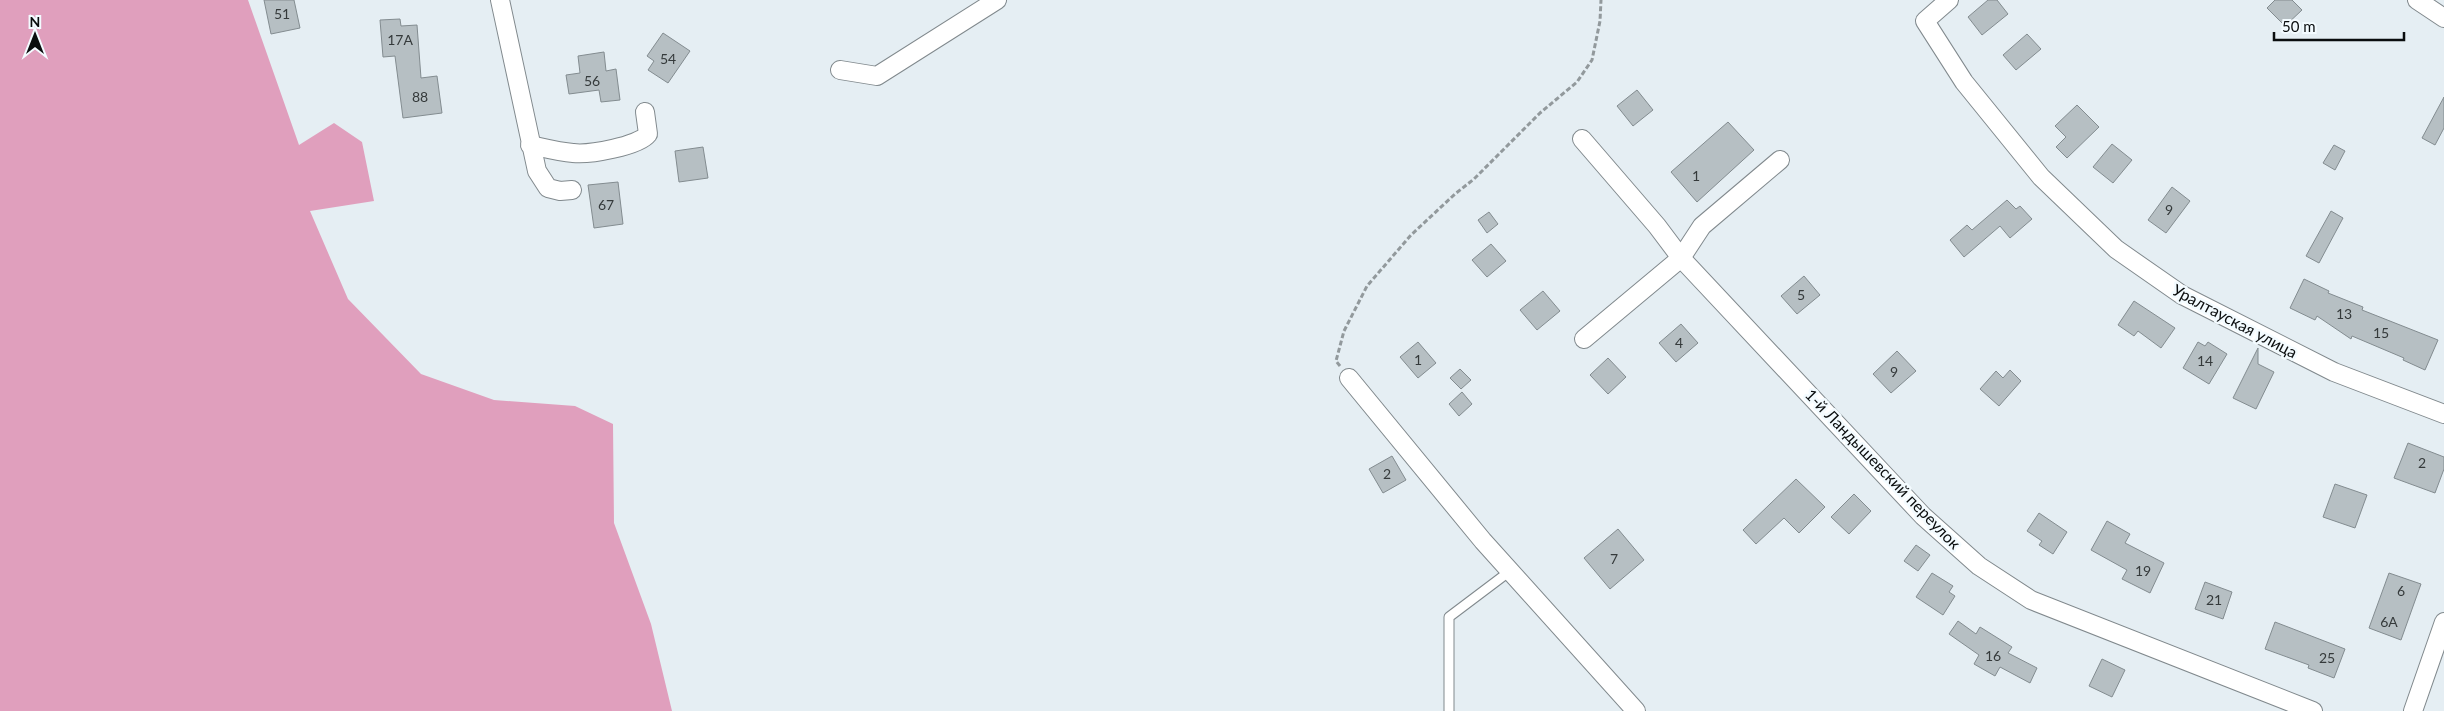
<svg xmlns="http://www.w3.org/2000/svg" width="2444" height="711" font-family="Lato,sans-serif">
<rect width="100%" height="100%" fill="#e5eef3"/>
<polygon fill="#e09fbd" points="0,0 248,0 299,145 334,123 362,142 374,201 310,211 348,299 421,374 494,400 575,406 613,424 614,523 651,624 672,711 0,711"/>
<g fill="#b6bfc3" stroke="#838c90">
<polygon points="264,0 294,0 300,28 271,34"/>
<polygon points="1988,0 1997,0 2008,14 1982,35 1968,17"/>
<polygon points="2275,0 2292,0 2302,10 2285,26 2267,8"/>
<polygon points="400,19 401,26 417,25 421,78 437,76 442,113 403,118 395,56 383,57 380,20"/>
<polygon points="663,33 690,51 668,83 648,70 654,61 647,56"/>
<polygon points="2027,34 2041,49 2016,70 2003,55"/>
<polygon points="604,52 606,71 616,69 620,100 601,102 599,90 569,94 566,75 580,73 578,56"/>
<polygon points="1637,90 1653,110 1633,126 1617,106"/>
<polygon points="2444,97 2444,128 2435,145 2422,138"/>
<polygon points="2077,105 2099,127 2067,158 2056,147 2066,137 2055,126"/>
<polygon points="1728,122 1754,150 1697,202 1671,172"/>
<polygon points="2112,144 2132,160 2113,183 2093,167"/>
<polygon points="2334,145 2345,151 2335,170 2323,163"/>
<polygon points="703,147 708,178 679,182 675,151"/>
<polygon points="618,182 623,224 594,228 588,185"/>
<polygon points="2172,187 2190,201 2166,233 2148,220"/>
<polygon points="2007,200 2016,209 2020,206 2032,219 2010,238 2000,226 1964,257 1950,240 1967,225 1972,230"/>
<polygon points="2331,211 2343,218 2319,263 2306,256"/>
<polygon points="1489,212 1498,224 1487,233 1478,220"/>
<polygon points="1491,244 1506,261 1487,277 1472,260"/>
<polygon points="1804,276 1820,295 1797,314 1781,296"/>
<polygon points="2304,279 2329,291 2328,293 2363,307 2362,310 2438,340 2425,370 2403,360 2404,358 2352,336 2351,339 2317,316 2315,320 2290,308"/>
<polygon points="1543,291 1560,311 1537,330 1520,310"/>
<polygon points="2134,301 2175,328 2161,348 2138,331 2134,336 2118,325"/>
<polygon points="1681,324 1698,343 1676,362 1659,343"/>
<polygon points="1418,342 1436,363 1418,378 1400,357"/>
<polygon points="2198,342 2205,346 2208,342 2227,354 2209,384 2183,368"/>
<polygon points="2258,348 2258,364 2274,372 2256,409 2233,398"/>
<polygon points="1897,351 1916,371 1891,393 1873,374"/>
<polygon points="1608,358 1626,377 1608,394 1590,375"/>
<polygon points="1460,369 1471,380 1461,389 1450,378"/>
<polygon points="2010,370 2021,381 1999,406 1980,389 1996,371 2003,378"/>
<polygon points="1462,392 1472,404 1459,416 1449,404"/>
<polygon points="2408,443 2444,457 2444,469 2435,493 2394,478"/>
<polygon points="1392,456 1406,480 1383,493 1369,469"/>
<polygon points="1796,479 1825,507 1799,533 1784,518 1756,544 1743,530"/>
<polygon points="2335,484 2367,495 2355,528 2323,517"/>
<polygon points="1854,494 1871,511 1849,534 1831,517"/>
<polygon points="2039,513 2067,532 2053,554 2039,545 2042,541 2027,531"/>
<polygon points="2107,521 2130,534 2125,543 2164,563 2150,593 2122,579 2127,570 2091,550"/>
<polygon points="1618,529 1644,560 1610,589 1584,558"/>
<polygon points="1916,545 1930,555 1918,571 1904,561"/>
<polygon points="1932,573 1953,586 1949,592 1955,596 1943,615 1916,597"/>
<polygon points="2389,573 2421,584 2401,640 2369,628"/>
<polygon points="2205,582 2232,592 2223,619 2195,609"/>
<polygon points="1958,621 1976,634 1980,627 2012,647 2008,653 2037,668 2030,683 2000,667 1995,676 1974,664 1979,655 1949,634"/>
<polygon points="2275,622 2345,649 2334,678 2308,668 2309,665 2265,649"/>
<polygon points="2102,659 2125,670 2112,697 2089,686"/>
</g>
<g fill="none" stroke-linecap="round" stroke-linejoin="round">
<g stroke="#81898d" stroke-width="11">
<polyline id="service" points="1449,711 1449,617 1510,571"/>
</g>
<g stroke="#81898d" stroke-width="20">
<g id="minor">
<polyline points="500,0 537,171 548,188 560,191 572,190"/>
<polyline points="1949,0 1925,21 1964,82 2041,177 2116,249 2182,295 2334,372 2444,414"/>
<polyline points="2417,0 2444,18"/>
<polyline points="840,70 877,76 997,0"/>
<polyline points="1582,139 1657,226 1681,258 1923,516 1979,566 2031,600 2313,711"/>
<path d="M530,145C544,148 559,152 573,153C589,155 639,146 648,134L645,112"/>
<polyline points="1584,339 1681,258 1702,226 1780,160"/>
<polyline points="1349,378 1483,541 1636,711"/>
<polyline points="2413,711 2444,622"/>
</g>
</g>
<polyline stroke="#92999c" stroke-width="3" stroke-dasharray="5 2.5" stroke-linecap="butt" points="1340,366 1336,361 1344,331 1367,286 1411,235 1455,194 1474,179 1540,113 1577,82 1592,60 1600,21 1601,0"/>
<use href="#service" stroke="#fff" stroke-width="9"/>
<use href="#minor" stroke="#fff" stroke-width="18"/>
</g>
<g text-anchor="middle" stroke-width="5" stroke-linejoin="round" paint-order="stroke">
<g font-size="14" fill="#353a3b">
<text x="282" y="19">51</text>
<text x="400" y="45">17А</text>
<text x="668" y="64">54</text>
<text x="592" y="86">56</text>
<text x="420" y="102">88</text>
<text x="1696" y="181">1</text>
<text x="606" y="210">67</text>
<text x="2169" y="215">9</text>
<text x="1801" y="300">5</text>
<text x="2344" y="319">13</text>
<text x="2381" y="338">15</text>
<text x="1679" y="348">4</text>
<text x="1418" y="365">1</text>
<text x="2205" y="366">14</text>
<text x="1894" y="377">9</text>
<text x="2422" y="468">2</text>
<text x="1387" y="479">2</text>
<text x="1614" y="564">7</text>
<text x="2143" y="576">19</text>
<text x="2401" y="596">6</text>
<text x="2214" y="605">21</text>
<text x="2389" y="627">6А</text>
<text x="1993" y="661">16</text>
<text x="2327" y="663">25</text>
</g>
<g font-size="16" fill="#0a0d0e" stroke="#f3fbff">
<text transform="translate(2235 321) rotate(28)" y="6">Уралтауская улица</text>
<text transform="translate(1883 469) rotate(46)" y="6">1-й Ландышевский переулок</text>
</g>
</g>
<g transform="translate(35 35)" stroke="#f3fbff" stroke-width="4" paint-order="stroke">
<path d="M0-4L9 19L0 12L-9 19Z" fill="#0a0d0e"/>
<text y="-8" font-size="14" font-weight="bold" text-anchor="middle" fill="#0a0d0e">N</text>
</g>
<path d="M2274 32v8h130v-8" fill="none" stroke="#0a0d0e" stroke-width="2.5"/>
<text x="2282" y="32" font-size="15" fill="#0a0d0e" stroke="#f3fbff" stroke-width="4" paint-order="stroke">50 m</text>
</svg>
